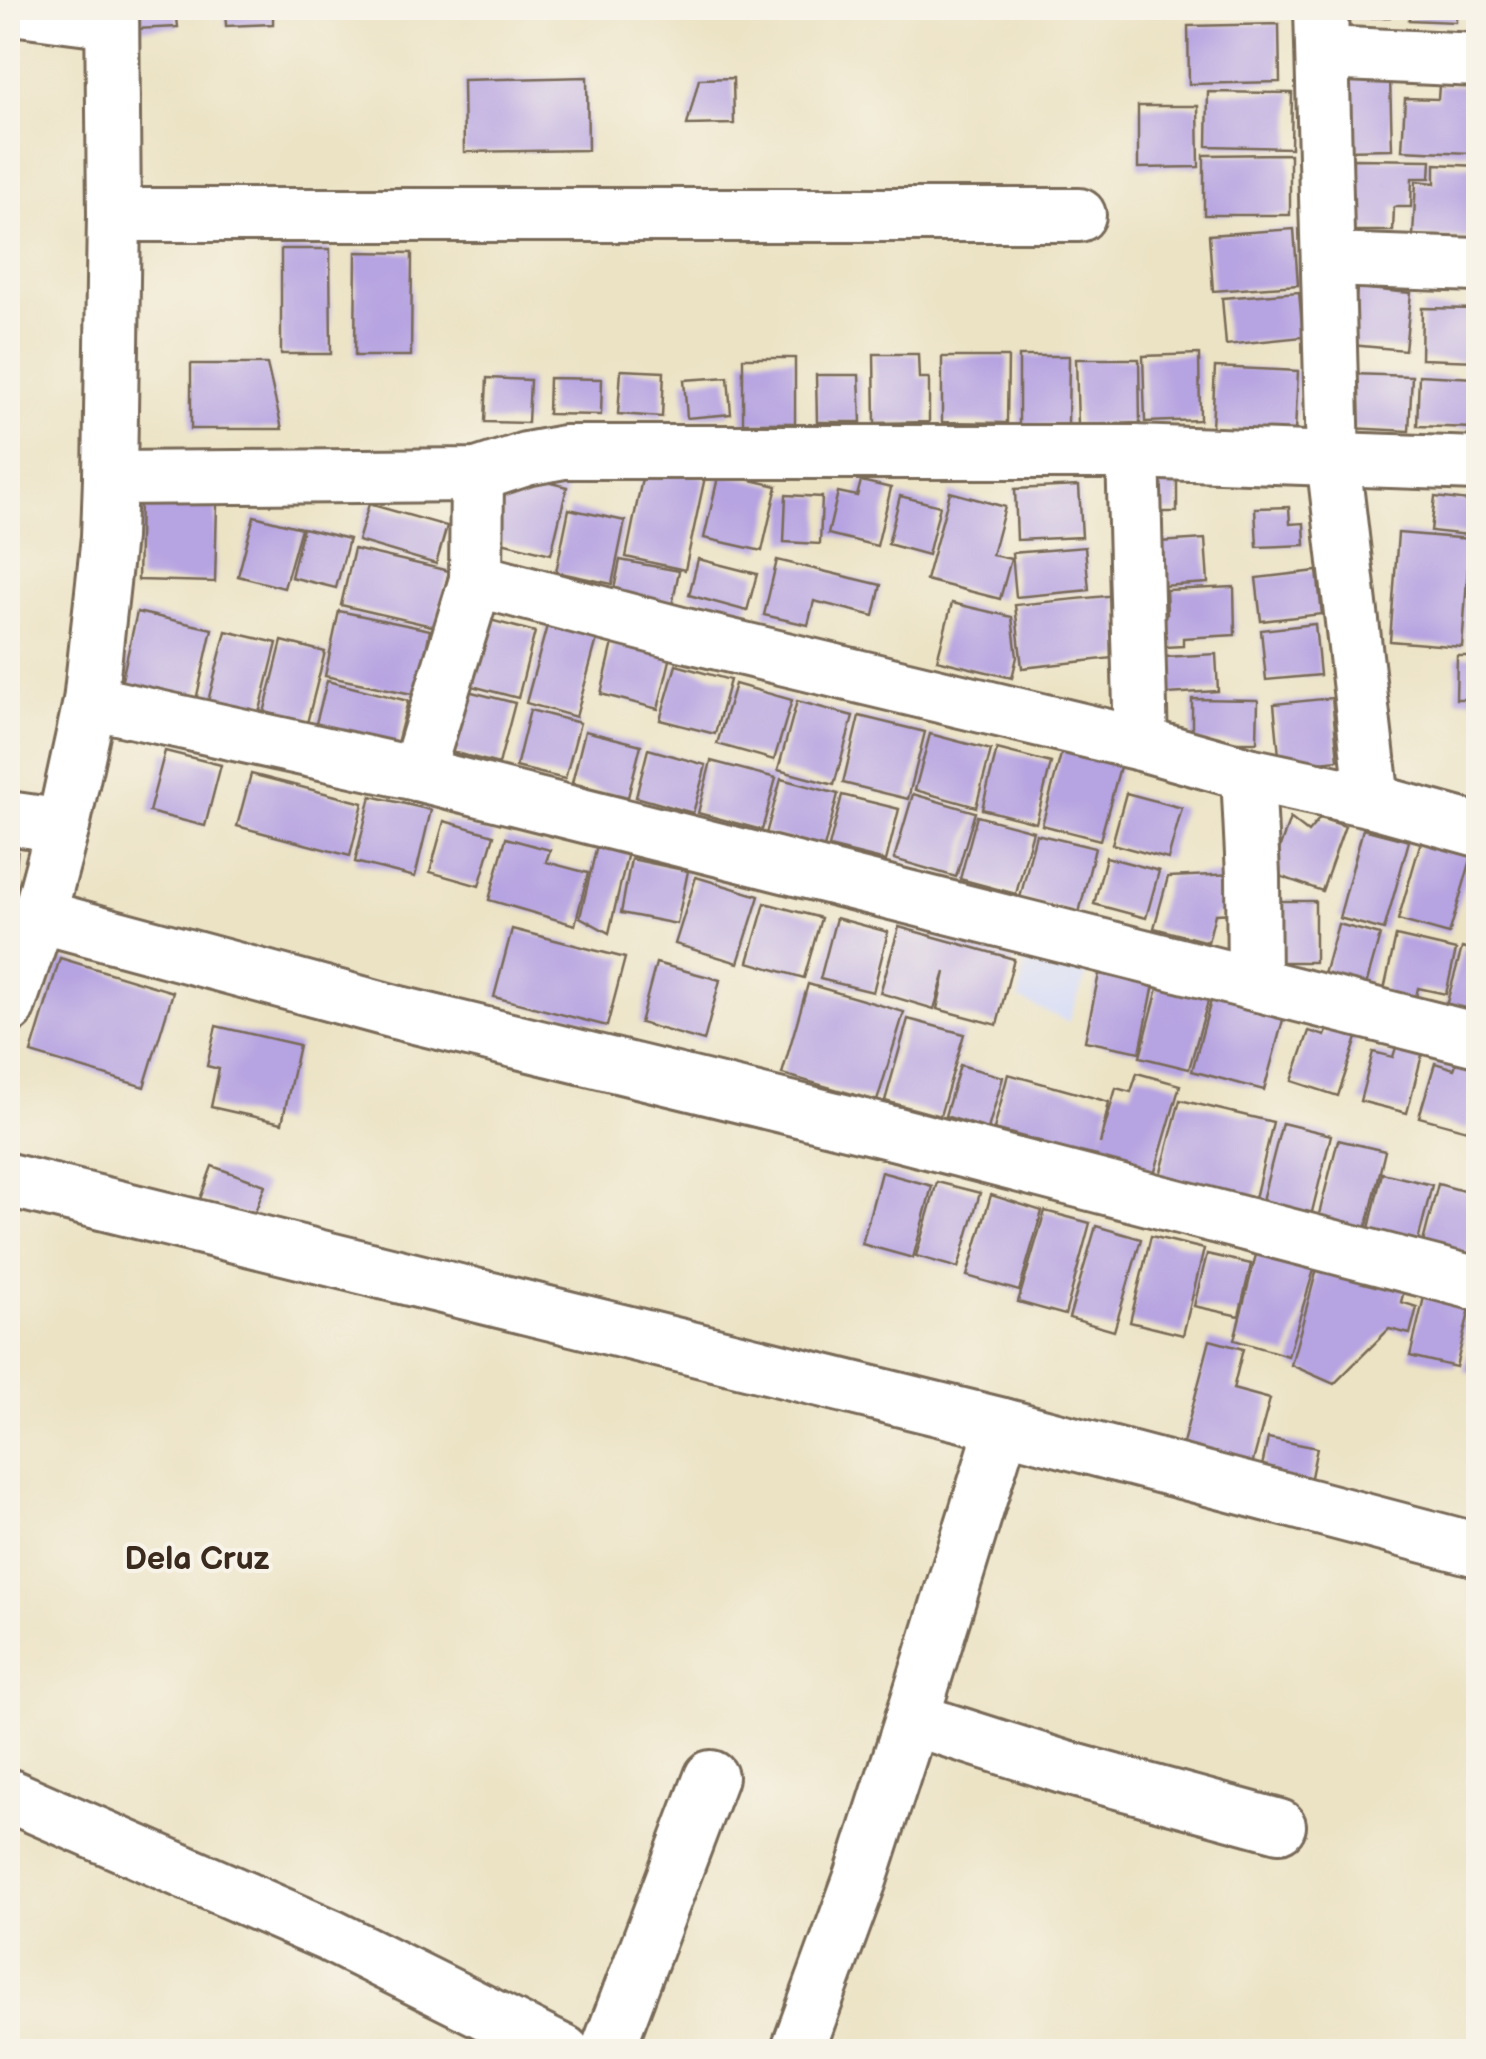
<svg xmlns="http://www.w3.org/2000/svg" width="1486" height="2059" font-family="'Balsamiq Sans',sans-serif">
<rect width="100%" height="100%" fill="#f7f3e8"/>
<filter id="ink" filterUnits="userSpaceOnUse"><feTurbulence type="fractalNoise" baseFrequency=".01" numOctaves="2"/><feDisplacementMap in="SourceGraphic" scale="20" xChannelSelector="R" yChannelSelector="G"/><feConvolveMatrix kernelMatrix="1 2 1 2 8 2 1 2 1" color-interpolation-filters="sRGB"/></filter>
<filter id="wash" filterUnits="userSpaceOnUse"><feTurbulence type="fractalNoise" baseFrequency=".0048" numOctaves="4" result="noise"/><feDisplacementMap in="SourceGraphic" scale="40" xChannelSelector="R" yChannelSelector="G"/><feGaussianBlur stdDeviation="2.25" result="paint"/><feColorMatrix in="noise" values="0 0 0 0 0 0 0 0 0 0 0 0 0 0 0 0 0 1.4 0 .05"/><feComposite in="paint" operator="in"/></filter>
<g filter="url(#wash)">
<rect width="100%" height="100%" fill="#ece3c5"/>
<polygon fill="#d2d9f9" points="1029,935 1095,954 1068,1022 1019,999"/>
<g id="blocks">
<g fill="#b6a3e1">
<polygon points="133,8 176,8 178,27 134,29"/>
<polygon points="225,8 273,8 273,24 226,26"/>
<polygon points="1347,8 1390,8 1390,17 1347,18"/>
<polygon points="1410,8 1456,8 1456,22 1409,20"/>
<polygon points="1279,24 1280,82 1189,84 1188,26"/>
<polygon points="587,77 588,150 464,152 463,80"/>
<polygon points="733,78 734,124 687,125 699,79"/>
<polygon points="1390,78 1392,149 1344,150 1342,79"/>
<polygon points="1439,85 1472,86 1469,153 1402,150 1405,98 1438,99"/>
<polygon points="1208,92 1292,93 1291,148 1207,146"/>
<polygon points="1138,106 1198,106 1199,167 1138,168"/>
<polygon points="1290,154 1290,215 1204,215 1204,155"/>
<polygon points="1353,159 1431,160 1430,178 1412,178 1411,207 1394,207 1393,231 1351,231"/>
<polygon points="1435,164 1478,166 1478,239 1413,236 1416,181 1435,183"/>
<polygon points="1294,229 1298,285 1213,291 1209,235"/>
<polygon points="281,249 330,249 331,354 281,354"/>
<polygon points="356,252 412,253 411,356 355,356"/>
<polygon points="8,270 15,270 14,316 8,316"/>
<polygon points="1357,288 1411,293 1405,350 1351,345"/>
<polygon points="1299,292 1303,337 1226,345 1222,298"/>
<polygon points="1422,308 1478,309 1478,361 1421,359"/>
<polygon points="874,354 918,354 919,378 929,378 929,422 875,423"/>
<polygon points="1199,354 1200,420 1145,422 1143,356"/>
<polygon points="1019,356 1069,356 1068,425 1019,425"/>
<polygon points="942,357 1008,357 1007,423 942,422"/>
<rect x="743" y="358" width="52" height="65"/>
<polygon points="1076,359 1139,359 1140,423 1078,425"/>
<polygon points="191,364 267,364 282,429 191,429"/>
<polygon points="1215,367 1298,371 1295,432 1212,428"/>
<polygon points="621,370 664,372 662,417 618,414"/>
<polygon points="1352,374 1412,376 1409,431 1350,428"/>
<polygon points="816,375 859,375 861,422 817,422"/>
<polygon points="1419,375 1475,378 1473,428 1417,426"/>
<polygon points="728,377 731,414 687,418 684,380"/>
<polygon points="487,378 530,380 528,423 485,422"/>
<polygon points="549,378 602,379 601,415 548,414"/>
<polygon points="645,464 705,477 685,570 626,557"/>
<polygon points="505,472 567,487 551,554 489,539"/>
<polygon points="719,473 777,486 762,551 704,538"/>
<polygon points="1177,475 1177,512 1146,512 1146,476"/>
<polygon points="861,481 891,488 877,546 828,534 838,492 857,496"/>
<polygon points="1079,486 1082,537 1017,540 1015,489"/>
<polygon points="950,492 1005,507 992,555 1011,559 1000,599 926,580"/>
<polygon points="786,495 822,497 820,544 784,542"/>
<polygon points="900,496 940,506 928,555 888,544"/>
<polygon points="1435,497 1478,502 1478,536 1431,531"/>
<polygon points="140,501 217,503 215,582 138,580"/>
<polygon points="369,504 447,526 436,564 358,541"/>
<polygon points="1289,507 1290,524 1304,523 1305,545 1257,547 1255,508"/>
<polygon points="569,509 625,521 612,584 556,572"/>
<polygon points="254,516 301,528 284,588 238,576"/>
<polygon points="303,528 349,539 336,588 291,577"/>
<polygon points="1398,533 1470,539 1462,647 1390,641"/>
<polygon points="1205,539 1208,583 1161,586 1159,542"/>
<polygon points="1085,547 1089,590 1016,597 1012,553"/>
<polygon points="354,549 449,571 436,627 341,605"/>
<polygon points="698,559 757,574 747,611 689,595"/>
<polygon points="620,560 679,571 669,620 610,609"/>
<polygon points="777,560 881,585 874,616 814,601 808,625 764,615"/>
<polygon points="1317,571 1322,614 1261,621 1256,578"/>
<polygon points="1234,587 1235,635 1183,638 1183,646 1146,648 1145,614 1167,614 1166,590"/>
<polygon points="1116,595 1122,657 1022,668 1015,605"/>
<polygon points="952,603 1012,617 1017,657 1012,678 937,660"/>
<polygon points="339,611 430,630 417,695 325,676"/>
<polygon points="137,612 212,629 194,709 119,693"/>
<polygon points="475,616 535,632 518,698 457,682"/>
<polygon points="548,622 598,635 576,717 526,703"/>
<polygon points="1315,624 1320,675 1266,680 1261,630"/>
<polygon points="226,631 277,643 257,722 206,709"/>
<polygon points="282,641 325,652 304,735 261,725"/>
<polygon points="613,643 671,656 658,709 601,694"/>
<polygon points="1216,654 1218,691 1167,694 1165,657"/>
<polygon points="1457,656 1478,656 1478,699 1456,699"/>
<polygon points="676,665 730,680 715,734 660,720"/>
<polygon points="327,681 408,701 395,751 314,731"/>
<polygon points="735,684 792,700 774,760 717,744"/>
<polygon points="456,688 515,703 499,764 440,749"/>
<polygon points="1332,698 1338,760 1280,766 1274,704"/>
<polygon points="1192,699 1258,700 1257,742 1192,742"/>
<polygon points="797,701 853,716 834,785 778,770"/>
<polygon points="530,710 580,723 565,779 516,767"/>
<polygon points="859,716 925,732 908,799 843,783"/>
<polygon points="585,731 641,745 628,797 572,783"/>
<polygon points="930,734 991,750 976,807 915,790"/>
<polygon points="1063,747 1121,763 1100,840 1042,825"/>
<polygon points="648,749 706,765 693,813 636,797"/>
<polygon points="997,749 1051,763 1036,823 982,809"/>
<polygon points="165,751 221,765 205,826 149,812"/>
<polygon points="711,761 776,778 762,830 698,813"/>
<polygon points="251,774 363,803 350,856 237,826"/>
<polygon points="781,779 838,794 824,848 766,834"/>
<polygon points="1126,793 1182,808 1168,859 1112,844"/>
<polygon points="913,794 975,812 956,877 894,859"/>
<polygon points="842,795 899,809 886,861 829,847"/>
<polygon points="371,796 431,810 415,877 355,862"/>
<polygon points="977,816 1033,831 1016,894 960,879"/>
<polygon points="1290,818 1308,832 1320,818 1345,826 1322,891 1271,873"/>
<polygon points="444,821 494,835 479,886 430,872"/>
<polygon points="1363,829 1409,841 1384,930 1339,918"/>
<polygon points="1036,834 1095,848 1079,913 1020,898"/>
<polygon points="506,838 550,850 546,862 588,873 575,925 489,900"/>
<polygon points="1421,841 1472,856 1449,934 1398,920"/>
<polygon points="8,842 18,843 12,933 8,933"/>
<polygon points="597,845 628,852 609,933 580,917"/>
<polygon points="1106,857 1159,871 1146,918 1094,904"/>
<polygon points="631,859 688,871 677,924 621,913"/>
<polygon points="1235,874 1237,913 1215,914 1208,942 1154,928 1168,877"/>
<polygon points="696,877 759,896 738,963 675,944"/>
<rect x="1267" y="901" width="48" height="61"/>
<polygon points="765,903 821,918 804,978 748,962"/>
<polygon points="836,918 888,932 873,992 820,979"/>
<polygon points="1338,924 1380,935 1365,989 1323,978"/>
<polygon points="899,927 1014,959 997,1025 937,1009 945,972 934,1009 880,993"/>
<polygon points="512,929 625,958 607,1026 494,997"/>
<polygon points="1396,936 1456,950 1446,994 1418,988 1414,1006 1382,999"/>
<polygon points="1462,948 1478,952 1478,1023 1444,1013"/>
<polygon points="60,958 173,992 144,1087 31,1053"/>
<polygon points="656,963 720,980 704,1041 640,1023"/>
<polygon points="1162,973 1212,987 1189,1069 1140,1057"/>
<polygon points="1099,974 1154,984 1140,1052 1085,1041"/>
<polygon points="808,984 904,1012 877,1101 782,1074"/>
<polygon points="1215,986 1287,1005 1264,1090 1192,1071"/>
<polygon points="908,1019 964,1034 940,1116 885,1101"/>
<polygon points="216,1026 299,1045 282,1123 211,1107 219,1069 207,1066"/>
<polygon points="1329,1026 1358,1035 1338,1096 1292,1081 1309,1031 1325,1036"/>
<polygon points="1397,1044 1423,1051 1407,1113 1360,1101 1373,1052 1393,1057"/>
<polygon points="1457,1061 1478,1067 1478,1093 1467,1130 1419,1117 1435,1063 1454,1069"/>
<polygon points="960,1065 1003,1077 988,1129 945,1116"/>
<polygon points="1137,1073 1180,1085 1149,1192 1091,1175 1097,1156 1080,1152 1076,1169 1039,1160 1043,1142 994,1129 1008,1074 1109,1102 1100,1144 1116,1088 1131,1092"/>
<polygon points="1180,1100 1273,1122 1253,1207 1158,1183"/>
<polygon points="1282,1123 1331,1135 1309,1224 1259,1212"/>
<polygon points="1338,1140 1385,1151 1364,1238 1316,1226"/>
<polygon points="212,1166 265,1185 253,1218 200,1199"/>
<polygon points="881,1172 932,1186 913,1258 862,1244"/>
<polygon points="1382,1173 1432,1185 1417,1245 1368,1233"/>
<polygon points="937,1182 980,1193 958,1268 916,1256"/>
<polygon points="1438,1184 1478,1195 1478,1221 1468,1259 1422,1246"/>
<polygon points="991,1195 1042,1211 1019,1291 967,1276"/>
<polygon points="1045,1211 1090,1223 1065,1315 1018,1302"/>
<polygon points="1096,1226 1141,1239 1114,1331 1069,1318"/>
<polygon points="1151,1236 1204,1249 1183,1335 1130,1322"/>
<polygon points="1258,1247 1316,1263 1288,1356 1234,1340"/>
<polygon points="1207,1254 1251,1264 1239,1316 1194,1306"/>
<polygon points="1320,1258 1407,1280 1401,1302 1417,1307 1410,1334 1389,1329 1334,1384 1291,1365"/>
<polygon points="1424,1297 1470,1308 1456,1367 1410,1356"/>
<polygon points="1477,1318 1478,1319 1478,1375 1464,1371"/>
<polygon points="1210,1340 1243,1349 1233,1389 1270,1399 1248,1480 1178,1462"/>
<polygon points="1268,1438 1317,1448 1307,1496 1258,1485"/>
</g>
</g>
</g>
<g filter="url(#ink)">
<use href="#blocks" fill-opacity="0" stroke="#796b58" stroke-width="2.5"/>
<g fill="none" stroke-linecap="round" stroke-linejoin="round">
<g stroke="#796b58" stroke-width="58">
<g id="minor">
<polyline points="12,8 112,21"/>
<polyline points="1321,8 1333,459 1373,801"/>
<polyline points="1323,53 1478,60"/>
<polyline points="114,215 1079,215"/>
<polyline points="1328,260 1478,265"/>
<polyline points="1133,452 1141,744"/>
<polyline points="110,478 477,475 526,459 564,452 1133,452 1478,464"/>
<polyline points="476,580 685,635 1141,744 1248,774 1373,801 1478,830"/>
<polyline points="90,702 417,774 1478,1040"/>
<polyline points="417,774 476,580 477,475"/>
<polyline points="1248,774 1253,875 1254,984"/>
<polyline points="8,818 63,826"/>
<polyline points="39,916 395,1012 897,1134 1478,1284"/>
<polyline points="8,1007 39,916 63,826 90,702 108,537 110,478 114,215 112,8"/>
<polyline points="8,1180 1003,1425 1478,1550"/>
<polyline points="912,1719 1003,1425"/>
<polyline points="8,1795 331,1936 564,2052"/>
<polyline points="607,2052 711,1777"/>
<polyline points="797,2052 861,1877 912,1719 1063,1767 1279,1826"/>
</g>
</g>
<use href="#minor" stroke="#fff" stroke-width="52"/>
</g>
</g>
<g text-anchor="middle" stroke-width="8" stroke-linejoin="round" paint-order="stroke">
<g font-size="32" font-weight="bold" fill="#3b2a1e" stroke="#f7f3e8">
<text x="197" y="1569">Dela Cruz</text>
</g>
</g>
<rect width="1486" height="2059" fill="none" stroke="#f7f3e8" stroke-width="40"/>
</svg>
